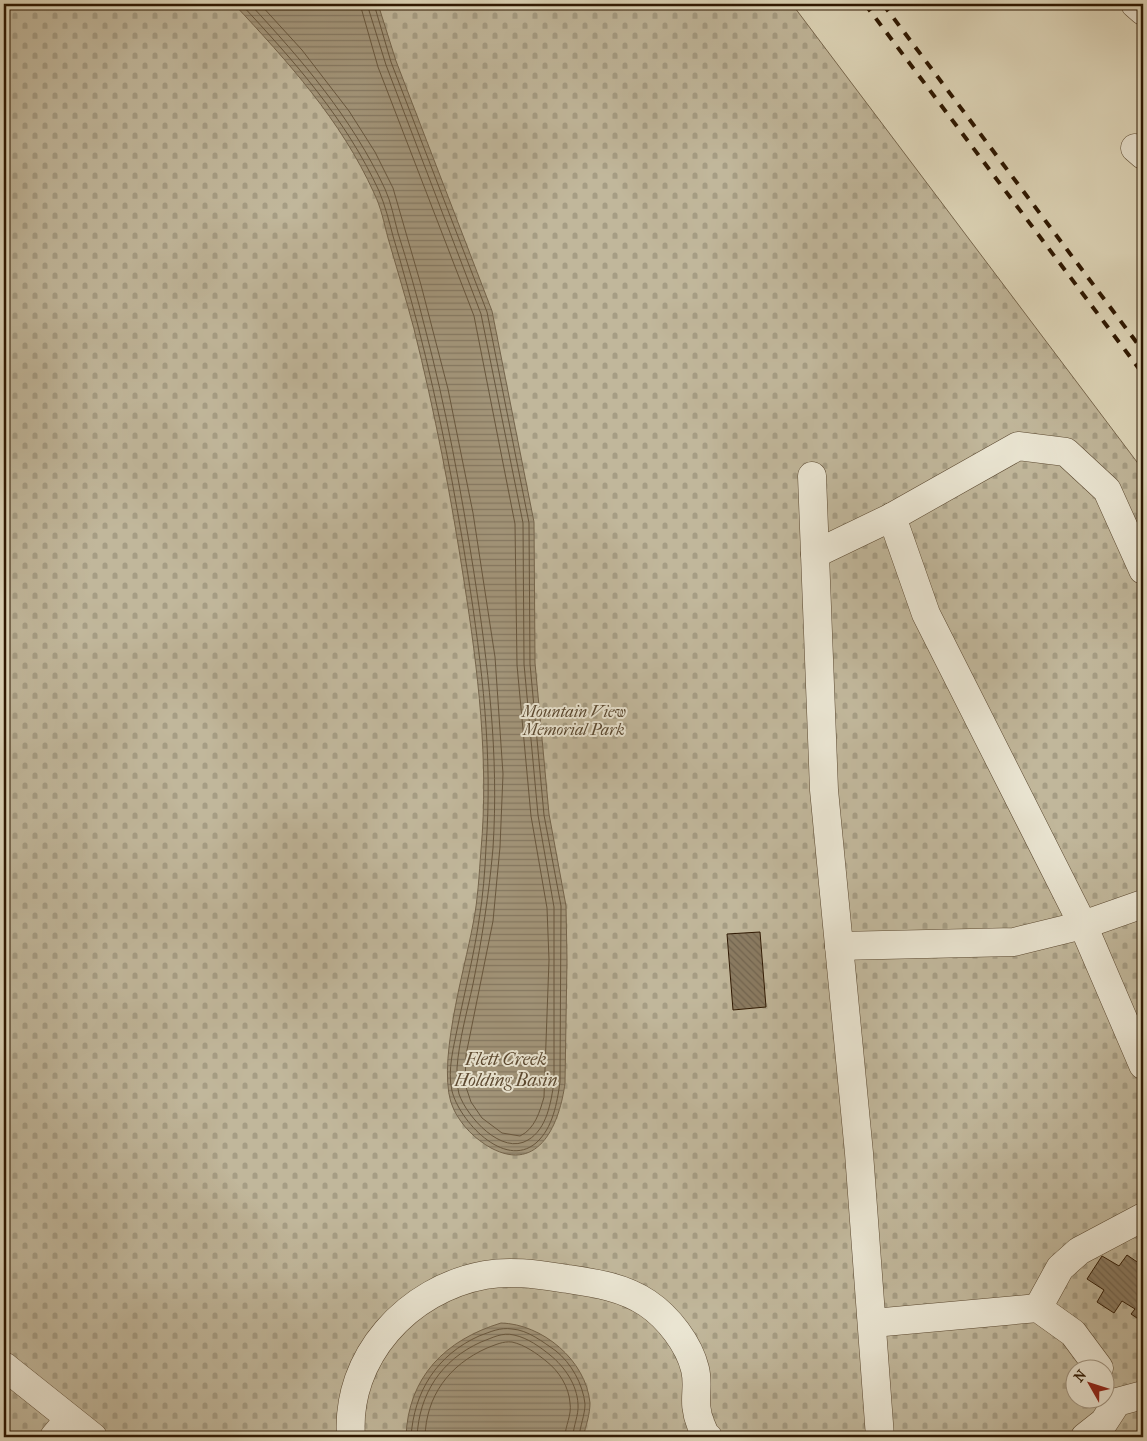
<svg xmlns="http://www.w3.org/2000/svg" width="1147" height="1441" font-family="'IM FELL French Canon',serif">
<defs>
<pattern id="cemetery-stones" width="16" height="16" patternUnits="userSpaceOnUse" patternTransform="scale(1.25)"><rect width="16" height="16" fill="#c1b79b"/><path d="M2 7V4a2 2 0 0 1 4 0v3zM10 15v-3a2 2 0 0 1 4 0v3z" fill="#a69d84"/></pattern>
<pattern id="water-rules" width="6" height="5" patternUnits="userSpaceOnUse" patternTransform="scale(1.25)"><rect width="6" height="5" fill="#a3967b"/><path d="M0 2.5h6" fill="none" stroke="#857963"/></pattern>
<pattern id="building-back-hatch" width="6" height="6" patternUnits="userSpaceOnUse" patternTransform="scale(1.25)"><rect width="6" height="6" fill="#8a7b62"/><path d="M-1 5l2 2M0 0l6 6M5-1l2 2" fill="none" stroke="#71644f"/></pattern>
</defs>
<rect width="100%" height="100%" fill="#dfd7ba"/>
<filter id="stains"><feTurbulence type="fractalNoise" baseFrequency=".004" numOctaves="4"/><feColorMatrix values="0 0 0 0 .2 0 0 0 0 .09 0 0 0 0 .02 0 0 0 .5 -.17"/></filter>
<radialGradient id="worn" r=".72"><stop offset=".6" stop-color="#630" stop-opacity="0"/><stop offset="1" stop-color="#630" stop-opacity=".3"/></radialGradient>
<path fill="url(#cemetery-stones)" stroke="#78684e" fill-rule="evenodd" d="M4,4H792L1143,470V1437H4ZM1074,1368H1104V1398H1074Z"/>
<g fill="url(#water-rules)" stroke="#74644b">
<path d="M234,4H378L396,61L492,311L534,522L535,663L549,814L566,906L567,960L565,1083C560,1122 540,1174 491,1148C475,1139 462,1126 454,1110C434,1071 465,969 473,924C478,900 479,875 481,850C489,761 478,670 464,581C451,496 435,413 414,329C406,299 397,269 388,238C384,223 381,207 374,193C341,120 288,62 234,4Z"/>
<path d="M501,1323C542,1324 586,1360 590,1403C590,1414 586,1426 583,1437H406C408,1377 445,1340 501,1323Z"/>
</g>
<g fill="none" stroke-linecap="round" stroke-linejoin="round">
<g stroke="#68573e" stroke-width="1">
<path d="M241,4C294,61 346,119 379,191C385,205 389,221 393,236C402,266 410,296 418,326C439,408 455,491 468,575C482,665 493,756 486,847C485,871 483,896 479,920C474,955 465,990 458,1025C454,1046 447,1070 452,1091C459,1120 504,1170 536,1143C553,1128 557,1103 560,1082L561,906L544,815L530,664L529,523L487,312L391,62L374,4"/>
<path d="M250,4C302,60 352,118 385,189C391,202 394,218 398,233C408,264 417,296 425,328C446,408 461,490 474,573C488,664 499,755 493,848C489,894 482,939 473,984C467,1012 459,1040 457,1068C457,1077 457,1086 459,1094C467,1117 502,1156 528,1140C547,1129 551,1102 554,1082V907L538,815L524,664L523,523L481,314L386,65L367,4"/>
<path d="M260,4L302,50L349,111L375,152L393,188L421,285L448,389L473,513L495,657L503,774L500,847L493,921L466,1055L465,1084L471,1102L482,1118L502,1133L520,1136C535,1129 540,1111 544,1097L549,960L547,908L531,816L517,665L515,524L474,316L378,67L360,4"/>
<path d="M411,1437C414,1391 437,1355 479,1336C490,1332 500,1327 512,1329C528,1330 543,1342 556,1351C571,1363 583,1384 585,1404C585,1415 580,1426 579,1437"/>
<path d="M417,1437C419,1394 441,1360 481,1342C492,1338 502,1332 514,1335C528,1338 540,1347 550,1355C565,1367 577,1385 578,1404C579,1415 573,1426 573,1437"/>
<path d="M425,1437C426,1396 449,1365 487,1348C495,1345 503,1341 512,1342C525,1345 536,1353 546,1361C559,1371 569,1387 570,1403C572,1415 565,1426 565,1437"/>
</g>
</g>
<g fill="url(#building-back-hatch)" stroke="#2e1802">
<polygon points="760,932 766,1007 733,1010 727,934"/>
<polygon points="1127,1255 1143,1266 1138,1276 1143,1279 1143,1322 1131,1314 1135,1309 1122,1301 1114,1313 1097,1302 1104,1290 1087,1279 1102,1256 1119,1266"/>
</g>
<g fill="none" stroke-linecap="round" stroke-linejoin="round">
<g stroke="#5a4830" stroke-width="29">
<g id="minor">
<polyline points="1135,4 1143,11"/>
<polyline points="1135,148 1143,155"/>
<polyline points="812,476 824,790 859,1153 880,1437"/>
<polyline points="892,517 926,614 1083,925 1143,1065"/>
<polyline points="815,554 892,517 1018,446 1066,452 1107,490 1143,570"/>
<polyline points="839,946 1014,942 1083,925 1143,904"/>
<polyline points="1038,1308 1060,1268 1079,1251 1143,1217"/>
<polyline points="873,1323 1038,1308 1073,1333 1099,1368"/>
<polyline points="4,1366 93,1437"/>
<polyline points="54,1437 69,1419"/>
<path d="M351,1437C345,1357 408,1289 485,1275C512,1270 540,1275 568,1279C595,1283 623,1287 647,1303C668,1317 689,1344 695,1369C700,1389 691,1401 701,1425C703,1429 704,1434 708,1437"/>
<polyline points="1085,1437 1104,1422 1117,1402 1143,1395"/>
</g>
</g>
<use href="#minor" stroke="#eae5d2" stroke-width="28"/>
<g stroke="#2e1802" stroke-width="4" stroke-dasharray="9 9" stroke-linecap="butt">
<polyline points="865,4 1143,374"/>
<polyline points="883,4 1143,351"/>
</g>
</g>
<g text-anchor="middle" stroke-width="4" stroke-linejoin="round" paint-order="stroke">
<g font-size="16" font-style="italic" fill="#5a4830" stroke="#eae5d2">
<text x="574" y="717">Mountain View<tspan x="574" dy="18">Memorial Park</tspan></text>
</g>
<g font-size="18" font-style="italic" fill="#5d4a32" stroke="#eae5d2">
<text x="506" y="1065">Flett Creek<tspan x="506" dy="21">Holding Basin</tspan></text>
</g>
</g>
<rect width="1147" height="1441" fill="none" stroke="#dfd7ba" stroke-width="20"/>
<rect x="5" y="5" width="1137" height="1431" fill="none" stroke="#2e1802" stroke-width="2.5"/>
<rect x="10" y="10" width="1127" height="1421" fill="none" stroke="#2e1802"/>
<g transform="translate(1090 1384) rotate(309)"><circle r="24" fill="#eae5d2" stroke="#9f937f"/>
<path d="M0-4L9 19L0 12L-9 19Z" fill="#8f2418"/>
<text y="-8" font-size="14" font-weight="bold" text-anchor="middle" fill="#2e1802">N</text>
</g>
<rect width="100%" height="100%" filter="url(#stains)"/>
<rect width="100%" height="100%" fill="url(#worn)"/>
</svg>
